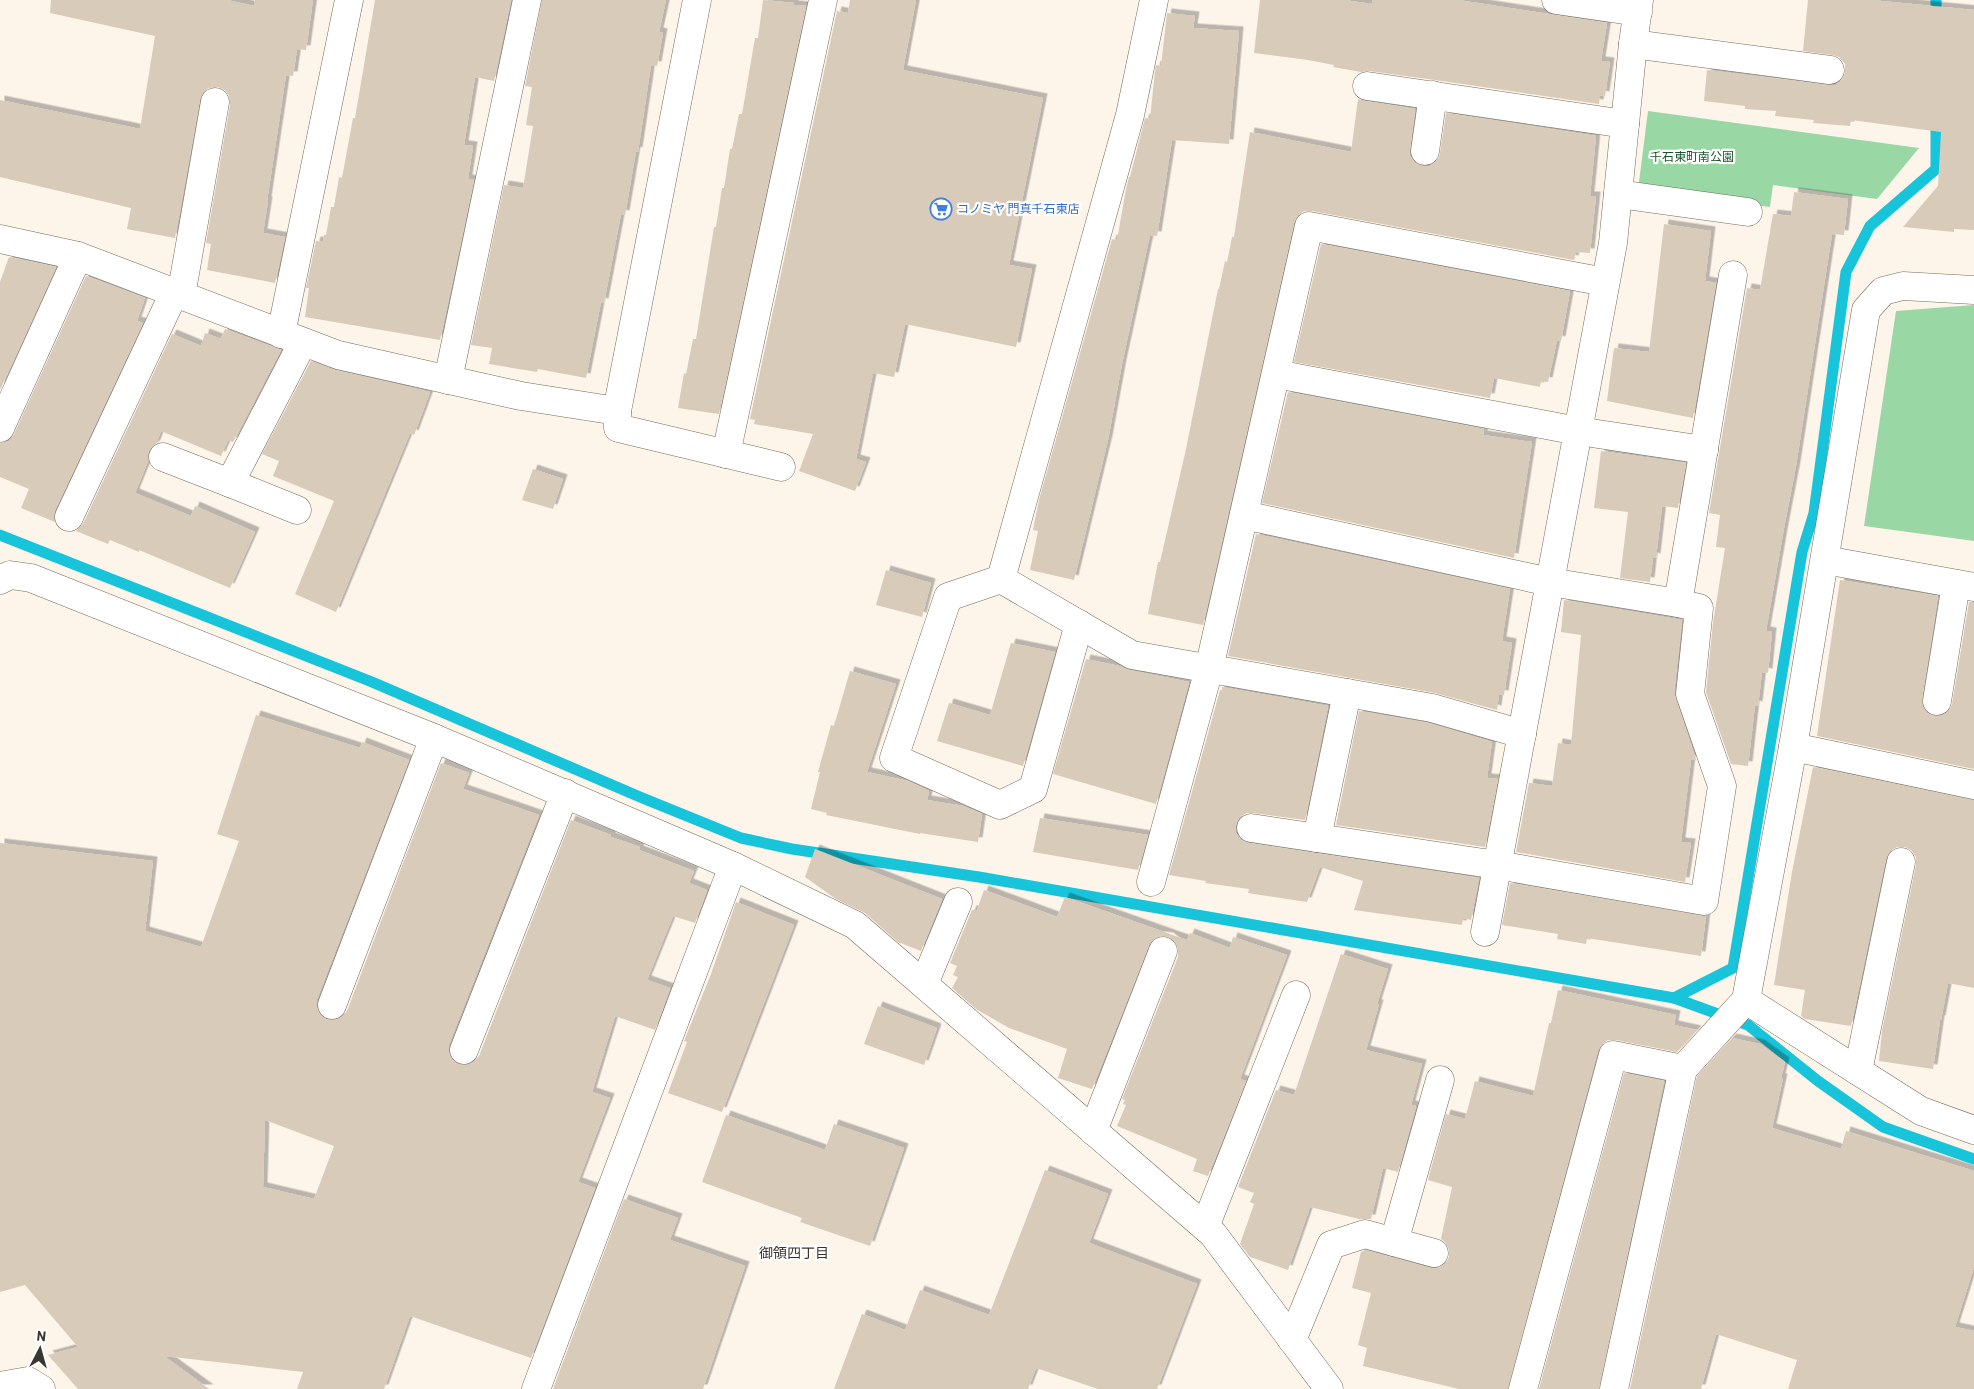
<svg xmlns="http://www.w3.org/2000/svg" width="1974" height="1389" font-family="Barlow,'Noto Sans JP',sans-serif">
<defs>
<filter id="shadow"><feDropShadow dx="4.5" dy="-4.5" stdDeviation="0" flood-color="#0004"/></filter>
</defs>
<rect width="100%" height="100%" fill="#fdf5ea"/>
<g fill="#99d7a4">
<polygon points="1648,111 1919,148 1877,199 1773,185 1770,207 1638,190"/>
<polygon points="1974,305 1974,541 1864,526 1896,311"/>
</g>
<g fill="none" stroke-linecap="round" stroke-linejoin="round">
<g stroke="#17c4da" stroke-width="11">
<polyline points="1936,21 1936,0"/>
<polyline points="0,535 372,682 640,797 741,838 792,849 979,877 1674,998 1748,1025 1818,1081 1883,1127 1974,1159"/>
<polyline points="1674,998 1733,968 1802,552 1814,513 1846,272 1870,226 1936,169 1936,117"/>
</g>
</g>
<g fill="#d8cbb9" fill-rule="evenodd" filter="url(#shadow)">
<polygon points="51,0 227,0 254,6 255,0 313,0 306,50 297,49 293,76 286,75 267,201 268,201 263,233 285,237 275,283 207,270 211,244 206,243 230,105 229,96 225,90 218,87 209,88 203,92 200,99 175,238 127,229 131,208 0,177 0,100 140,129 155,36 50,13"/>
<polygon points="375,0 511,0 494,81 475,77 464,145 473,146 468,179 474,180 440,340 305,317 309,288 306,288 316,241 323,242 324,235 326,235 331,207 334,207 339,177 342,178 353,118 355,118"/>
<polygon points="542,0 666,0 659,32 663,33 657,66 651,65 638,152 636,151 625,215 621,214 604,303 601,302 586,378 538,369 537,372 489,364 492,348 471,345 504,185 523,188 533,126 526,125 532,87 525,86"/>
<polygon points="763,0 794,3 794,5 806,6 719,414 678,408 684,373 686,374 693,339 696,339 714,227 716,227 722,188 724,188 730,149 732,149 739,114 742,114 755,38 758,38"/>
<polygon points="850,0 916,0 903,70 1043,98 1009,265 1032,269 1016,347 905,324 894,377 873,373 856,459 866,462 855,491 799,471 813,434 754,424 755,420 750,419 837,11 848,13"/>
<polygon points="1260,0 1344,0 1372,4 1373,0 1458,0 1607,23 1601,61 1610,62 1605,96 1600,95 1599,104 1435,80 1369,71 1361,72 1333,67 1334,65 1308,60 1254,53"/>
<polygon points="1808,0 1871,0 1974,10 1974,230 1954,229 1954,232 1903,227 1938,186 1941,132 1851,120 1850,126 1813,123 1814,120 1775,116 1776,111 1745,109 1745,106 1704,101 1707,70 1828,85 1836,85 1842,80 1845,73 1845,64 1839,57 1832,55 1803,51"/>
<polygon points="1167,13 1195,16 1193,28 1239,31 1229,144 1172,140 1157,236 1150,235 1122,364 1108,440 1074,580 1030,570 1038,531 1033,530 1039,500 1112,239 1117,240 1126,189 1129,177 1130,177 1145,118 1150,119 1155,71 1156,65 1161,66"/>
<polygon points="1358,99 1365,101 1415,109 1410,149 1410,156 1415,163 1422,166 1430,166 1438,160 1440,153 1446,113 1596,136 1590,196 1596,196 1590,253 1576,252 1574,260 1312,211 1304,211 1298,215 1294,223 1203,625 1148,614 1158,562 1160,562 1186,449 1218,289 1219,289 1225,261 1227,262 1232,237 1234,237 1250,132 1351,152"/>
<polygon points="1794,192 1848,199 1844,235 1832,234 1796,466 1784,528 1766,631 1772,632 1768,673 1762,672 1758,706 1755,705 1748,766 1731,764 1706,692 1713,623 1725,548 1716,547 1720,515 1709,513 1747,288 1760,290 1773,214 1791,216"/>
<polygon points="1664,224 1711,231 1705,281 1716,283 1693,418 1607,401 1614,348 1649,352"/>
<polygon points="1321,244 1570,291 1561,341 1557,340 1548,382 1541,381 1540,387 1494,378 1490,398 1294,362"/>
<polygon points="9,257 56,267 0,390 0,282"/>
<polygon points="86,276 145,298 137,321 143,323 55,510 55,522 21,508 29,489 0,477 0,443 9,441 14,434"/>
<polygon points="225,329 281,350 233,442 228,440 221,456 161,431 156,444 149,451 148,461 135,493 191,516 195,506 255,532 230,588 139,550 139,552 110,540 108,544 76,531 83,524 172,334 201,346 205,333 221,339"/>
<polygon points="311,361 335,370 430,392 414,435 410,433 336,612 295,594 334,501 273,476 279,461 262,454"/>
<polygon points="1288,392 1484,429 1483,435 1532,442 1514,558 1262,503"/>
<polygon points="1601,451 1686,463 1678,508 1662,506 1656,558 1653,557 1650,582 1620,578 1628,512 1594,508"/>
<polygon points="533,469 563,479 553,509 522,500"/>
<polygon points="1256,534 1510,589 1502,641 1512,643 1504,695 1499,694 1497,710 1435,693 1228,656"/>
<polygon points="886,570 931,583 922,617 876,605"/>
<polygon points="1840,580 1938,596 1922,698 1923,707 1927,713 1934,716 1943,715 1949,711 1952,704 1969,602 1974,602 1974,769 1817,736"/>
<polygon points="1564,600 1682,620 1674,693 1696,760 1691,760 1681,842 1691,843 1685,882 1516,852 1529,783 1552,786 1558,743 1571,745 1581,635 1561,632"/>
<polygon points="1011,643 1055,652 1023,766 937,741 949,703 990,715"/>
<polygon points="1086,659 1119,666 1129,670 1189,682 1156,804 1053,774"/>
<polygon points="850,671 896,684 867,772 908,781 929,791 927,800 963,806 982,814 978,842 920,833 920,834 826,815 827,813 811,809 820,772 818,772 831,725 834,726"/>
<polygon points="1222,687 1328,706 1305,820 1253,813 1246,813 1239,818 1236,825 1236,833 1241,840 1249,843 1479,878 1471,920 1463,918 1462,925 1354,910 1363,881 1320,867 1307,902 1248,893 1249,889 1205,883 1206,881 1169,875 1220,690 1222,690"/>
<polygon points="1359,711 1428,723 1492,742 1487,778 1498,779 1485,847 1336,825"/>
<path d="M256,715L360,748L362,742L409,760L317,999V1008L320,1014L326,1019L335,1020L342,1017L347,1011L441,763L469,773L463,789L539,815L449,1044V1053L452,1059L458,1064L467,1065L474,1062L479,1056L571,820L611,835V837L640,847L639,850L694,871L689,883L707,890L695,923L673,916L647,980L670,988L655,1030L615,1016L592,1092L610,1098L578,1182L595,1188L531,1358L410,1316L384,1389H297L303,1372L164,1356L209,1389H78L48,1355L78,1347L25,1285L0,1292V843L153,861L145,931L201,947L239,841L217,834ZM265,1120L334,1146L314,1199L263,1187Z"/>
<polygon points="1813,767 1974,800 1974,988 1948,983 1941,1020 1940,1020 1933,1069 1879,1061 1882,1031 1916,865 1916,857 1911,850 1905,847 1897,847 1890,851 1886,858 1851,1026 1805,1019 1801,1016 1805,990 1774,985 1792,872"/>
<polygon points="1040,818 1148,835 1138,870 1033,852"/>
<polygon points="815,849 942,899 921,951 898,942 865,913 836,899 805,877"/>
<polygon points="1510,883 1706,916 1701,956 1587,938 1586,944 1557,939 1558,934 1502,925"/>
<polygon points="984,890 1057,917 1065,897 1187,940 1190,933 1230,948 1233,937 1287,955 1240,1079 1246,1081 1208,1176 1193,1171 1197,1159 1117,1126 1126,1105 1123,1104 1125,1100 1122,1099 1178,957 1178,949 1175,942 1169,937 1161,936 1154,939 1149,945 1092,1089 1058,1078 1067,1049 1009,1028 976,1009 952,988 958,977 953,975 957,966 950,963 972,910 977,910"/>
<polygon points="736,902 794,925 722,1112 668,1093 687,1042 684,1041 711,974"/>
<polygon points="1341,954 1388,969 1377,1004 1379,1004 1366,1050 1422,1064 1411,1105 1416,1106 1398,1172 1383,1168 1371,1219 1359,1219 1310,1207 1288,1270 1250,1257 1240,1244 1254,1204 1250,1202 1254,1193 1238,1187 1276,1090 1294,1095"/>
<polygon points="1558,990 1676,1015 1674,1025 1697,1030 1677,1052 1616,1040 1608,1040 1602,1044 1598,1050 1508,1389 1459,1389 1363,1366 1367,1348 1358,1345 1371,1293 1352,1288 1361,1252 1365,1250 1430,1268 1438,1268 1445,1264 1449,1257 1449,1250 1445,1242 1441,1239 1452,1187 1428,1180 1446,1114 1465,1119 1475,1081 1533,1096 1549,1023 1551,1023"/>
<polygon points="878,1006 937,1028 924,1065 864,1044"/>
<polygon points="1732,1038 1760,1044 1785,1062 1781,1078 1783,1078 1772,1128 1841,1149 1846,1131 1974,1171 1974,1267 1955,1327 1974,1331 1974,1389 1788,1389 1797,1360 1716,1334 1701,1389 1630,1389 1697,1076"/>
<polygon points="1624,1073 1664,1081 1599,1389 1539,1389"/>
<polygon points="726,1115 825,1150 834,1124 904,1148 870,1246 800,1222 802,1218 702,1182"/>
<polygon points="1045,1170 1108,1194 1089,1243 1197,1284 1157,1389 1098,1389 1036,1368 1028,1389 834,1389 862,1314 905,1330 920,1290 989,1315"/>
<polygon points="624,1199 678,1218 670,1240 745,1266 703,1389 553,1389"/>
</g>
<g fill="none" stroke-linecap="round" stroke-linejoin="round">
<g stroke="#766b5b" stroke-width="29">
<g id="minor">
<polyline points="1154,0 1130,115 1001,579 1132,655 1432,708 1522,734"/>
<polyline points="1556,0 1638,12"/>
<polyline points="1633,44 1830,70"/>
<polyline points="1367,86 1625,124"/>
<polyline points="1425,151 1433,95"/>
<polyline points="1618,194 1748,212"/>
<polyline points="0,239 78,256 338,355 521,396 617,411 697,0"/>
<polyline points="181,296 215,102"/>
<polyline points="281,334 349,0"/>
<polyline points="1276,374 1578,431 1704,450"/>
<polyline points="448,380 527,0"/>
<polyline points="617,411 618,428 781,467"/>
<polyline points="0,428 78,256"/>
<polyline points="726,454 823,0"/>
<polyline points="163,457 230,483"/>
<polyline points="297,510 230,483 303,342"/>
<polyline points="1244,515 1550,582 1678,603 1733,275"/>
<polyline points="69,517 174,293"/>
<polyline points="1825,560 1974,587"/>
<polyline points="1001,579 948,597 894,758 1000,805 1033,789 1079,624"/>
<polyline points="0,580 10,575 31,578 434,738 733,866 855,925 1213,1234 1329,1389"/>
<polyline points="1937,701 1956,584"/>
<polyline points="1793,747 1974,785"/>
<polyline points="1251,828 1497,865 1704,901 1722,786 1690,694 1699,608 1678,603"/>
<polyline points="1317,838 1347,693"/>
<polyline points="1151,882 1209,669 1309,226 1605,282"/>
<polyline points="1485,932 1613,243 1633,44 1639,0"/>
<polyline points="924,984 958,902"/>
<polyline points="1746,1000 1921,1111 1974,1130"/>
<polyline points="332,1005 434,738"/>
<polyline points="464,1050 565,793"/>
<polyline points="1858,1071 1901,862"/>
<polyline points="1093,1131 1163,951"/>
<polyline points="1205,1227 1296,995"/>
<polyline points="1394,1242 1440,1080"/>
<polyline points="1292,1340 1331,1245 1365,1234 1434,1253"/>
<polyline points="0,1386 28,1381 41,1389"/>
<polyline points="536,1389 733,866"/>
<polyline points="1523,1389 1613,1055 1683,1069"/>
<polyline points="1614,1389 1683,1069 1746,1000 1793,747 1866,310 1883,291 1903,286 1974,290"/>
</g>
</g>
<use href="#minor" stroke="#fff" stroke-width="28"/>
</g>
<defs>
<g id="supermarket-ring" transform="scale(1.125)"><circle r="9.5" fill="#fff" stroke="#3f7fe0" stroke-width="1.5"/><path d="M-6-5.5h2.5l.6 2H6L4.5 2H-2.5L-4.4-4H-6ZM-1.5 3.2a1.3 1.3 0 1 0 .1 0ZM3 3.2a1.3 1.3 0 1 0 .1 0Z" fill="#3f7fe0"/></g>
</defs>
<g fill-rule="evenodd">
<use href="#supermarket-ring" x="941" y="209"/>
</g>
<g text-anchor="middle" stroke-width="4.5" stroke-linejoin="round" paint-order="stroke">
<g font-size="12" fill="#17542a" stroke="#fff">
<text x="1692" y="161">千石東町南公園</text>
</g>
<g font-size="12" fill="#366cbe" stroke="#fff" text-anchor="start">
<text x="957" y="213">コノミヤ 門真千石東店</text>
</g>
<g font-size="14" fill="#3a352e" stroke="#fff">
<text x="794" y="1258">御領四丁目</text>
</g>
</g>
<g transform="translate(40 1349) rotate(6)" stroke="#ffffff" stroke-width="4" paint-order="stroke">
<path d="M0-4L9 19L0 12L-9 19Z" fill="#3a352e"/>
<text y="-8" font-size="14" font-weight="bold" text-anchor="middle" fill="#3a352e">N</text>
</g>
</svg>
